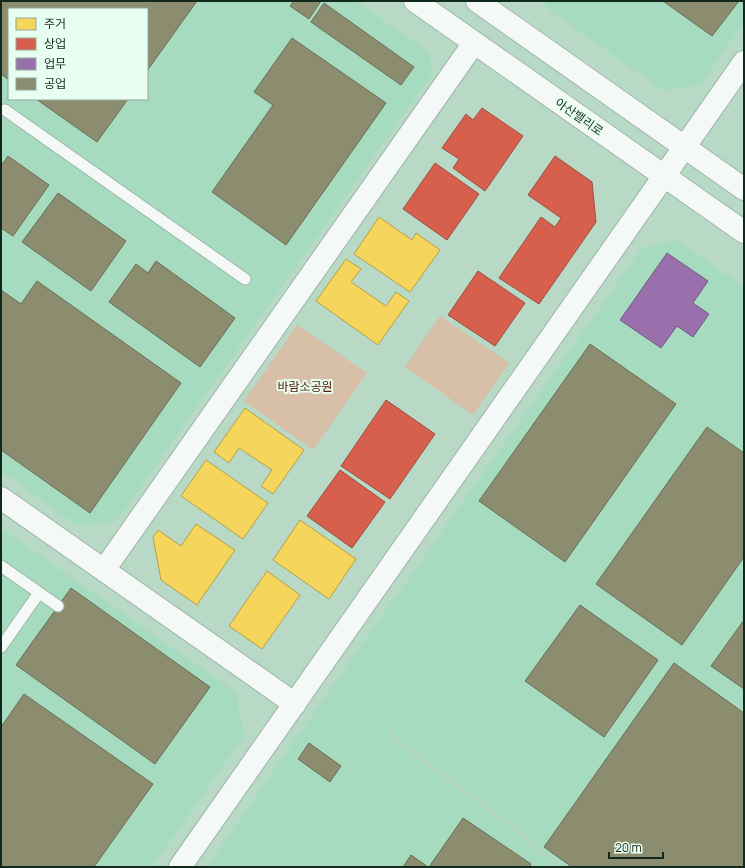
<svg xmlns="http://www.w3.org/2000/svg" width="745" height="868" font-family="Manrope,'Noto Sans KR',sans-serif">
<rect width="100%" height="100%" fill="#b9d9c7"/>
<g fill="#a7dbbf" fill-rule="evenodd">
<path d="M1,1H356L429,52L433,73L118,519L96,525L75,524L1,471ZM9,9H147V99H9Z"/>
<polygon points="543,1 744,1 744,22 701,84 664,91 550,11"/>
<polygon points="676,239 744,287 744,867 207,867 324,698 642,248"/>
<polygon points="1,528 236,692 244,736 152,867 1,867"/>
</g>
<g fill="#d8bfa8">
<polygon points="440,316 509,363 473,415 405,367"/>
<polygon points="297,325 367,373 313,450 244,401"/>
</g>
<g fill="#f6d55c" stroke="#b2a149">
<polygon points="379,217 412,240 416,233 440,250 410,292 354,254"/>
<polygon points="346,259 361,269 351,282 386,306 396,292 409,301 378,345 316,301"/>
<polygon points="245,408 304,450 273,494 261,486 272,470 239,448 229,463 214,452"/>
<polygon points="206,460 268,503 243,539 181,496"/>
<polygon points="300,520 356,559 329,599 273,560"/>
<polygon points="196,524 235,550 197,605 161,580 153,537 158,530 181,546"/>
<polygon points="267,571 300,595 262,649 229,626"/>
</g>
<g fill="#d6604d" stroke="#9b503f">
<polygon points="482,108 523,136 485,191 453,168 459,159 442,148 466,114 473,120"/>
<polygon points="555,156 592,182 596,222 539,304 499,278 541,217 555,227 561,218 528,195"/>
<polygon points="435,163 479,194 447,240 403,209"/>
<polygon points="478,271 525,303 495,346 448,315"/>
<polygon points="386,400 435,434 390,499 341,466"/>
<polygon points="340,470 385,502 352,548 307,516"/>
</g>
<polygon fill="#9970ab" stroke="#705b81" points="667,253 708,281 693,303 709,314 693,337 677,326 661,348 620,320"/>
<g fill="#8c8c6e" stroke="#676e56">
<polygon points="1,1 197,1 147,71 147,9 9,9 9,80 1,74"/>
<polygon points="294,1 321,1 309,19 290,6"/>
<polygon points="663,1 739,1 712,36"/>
<polygon points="324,3 414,67 401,85 311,22"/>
<polygon points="292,38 386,103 286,245 212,192 273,105 254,92"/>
<polygon points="36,99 128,99 97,142"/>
<polygon points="8,156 49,185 13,236 1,228 1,166"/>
<polygon points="58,193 126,241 91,291 22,242"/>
<polygon points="156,261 235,318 200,367 109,302 136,264 148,273"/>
<polygon points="37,281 181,383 90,513 1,450 1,290 21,304"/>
<polygon points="590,344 676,404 565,562 479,501"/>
<polygon points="707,427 744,453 744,557 682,645 596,584"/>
<polygon points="71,588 210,687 155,764 16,665"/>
<polygon points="580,605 658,660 604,737 525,681"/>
<polygon points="744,620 744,689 711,666"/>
<polygon points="674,663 744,713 744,867 572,867 544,847"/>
<polygon points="24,694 153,784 94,867 1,867 1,727"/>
<polygon points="309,743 341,766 330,782 298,759"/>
<polygon points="463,818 531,864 529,867 429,867"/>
<polygon points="411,855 428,867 403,867"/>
</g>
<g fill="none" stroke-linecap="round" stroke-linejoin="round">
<g stroke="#9db6a9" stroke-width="13">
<g id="lane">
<polyline points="5,110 245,279"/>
<polyline points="1,566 58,606"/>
<polyline points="1,647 39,593"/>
</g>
</g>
<g stroke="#9db6a9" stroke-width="24">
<polyline id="street" points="104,570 474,43"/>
</g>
<g stroke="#9db6a9" stroke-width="24">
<g id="secondary">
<polyline points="415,1 744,232"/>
<polyline points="477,1 744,189"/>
<polyline points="1,498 295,704"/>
<polyline points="180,867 744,62"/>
</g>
</g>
<polyline stroke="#c2ccc7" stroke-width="2.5" stroke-dasharray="3 2" stroke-linecap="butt" points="390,730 395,740 524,836 536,848 563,867"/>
<use href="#lane" stroke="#f4f9f7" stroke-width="11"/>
<use href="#street" stroke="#f4f9f7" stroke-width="22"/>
<use href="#secondary" stroke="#f4f9f7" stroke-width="22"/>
</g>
<g text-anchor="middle" stroke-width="4" stroke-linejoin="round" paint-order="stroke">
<g font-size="12" fill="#12291e" stroke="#e7fef1">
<text transform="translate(579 117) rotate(35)" y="4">아산밸리로</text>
</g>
<g font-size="12" fill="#582009" stroke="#e7fef1">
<text x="305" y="391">바람소공원</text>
</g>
</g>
<rect width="745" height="868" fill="none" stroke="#12291e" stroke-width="4"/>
<rect x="8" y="8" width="140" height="92" fill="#e7fef1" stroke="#92a99d"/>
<rect x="16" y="18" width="20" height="12" fill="#f6d55c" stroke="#92a99d"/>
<text x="44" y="28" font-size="12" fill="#12291e">주거</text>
<rect x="16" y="38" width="20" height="12" fill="#d6604d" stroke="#92a99d"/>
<text x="44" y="48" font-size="12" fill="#12291e">상업</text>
<rect x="16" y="58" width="20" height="12" fill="#9970ab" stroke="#92a99d"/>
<text x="44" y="68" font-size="12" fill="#12291e">업무</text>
<rect x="16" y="78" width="20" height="12" fill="#8c8c6e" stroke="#92a99d"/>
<text x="44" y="88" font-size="12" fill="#12291e">공업</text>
<path d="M609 852v6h54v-6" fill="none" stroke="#12291e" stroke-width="2"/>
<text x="615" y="852" font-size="12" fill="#12291e" stroke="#e7fef1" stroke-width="3" paint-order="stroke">20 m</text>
</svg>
